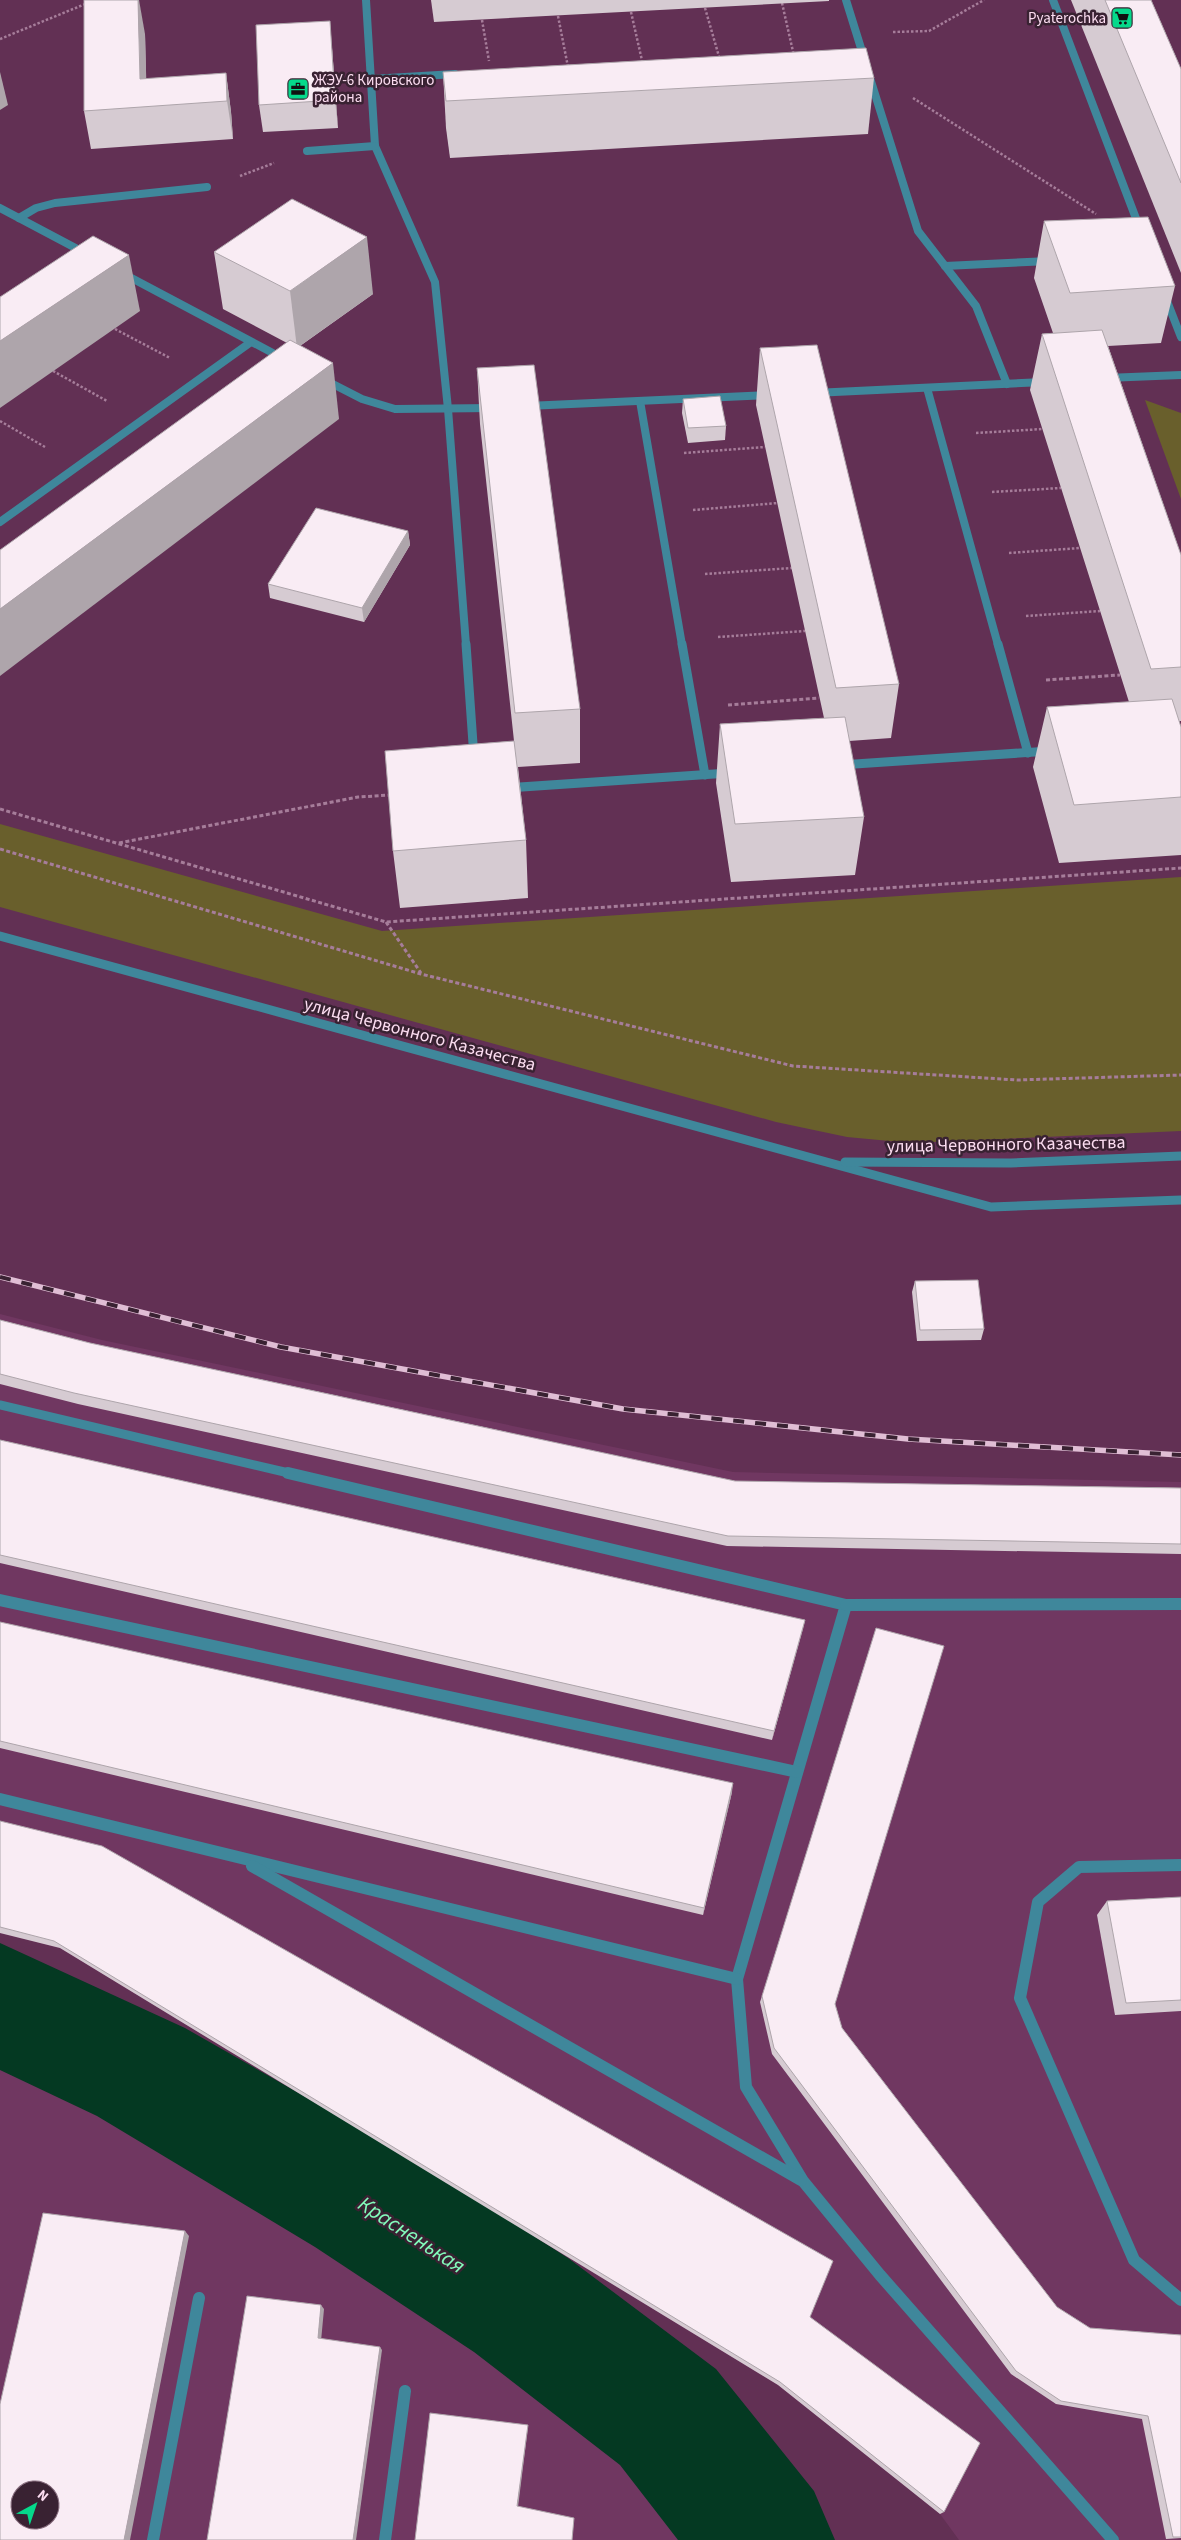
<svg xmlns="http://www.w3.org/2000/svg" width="1181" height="2540" font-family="'Source Sans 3',sans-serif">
<rect width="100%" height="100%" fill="#623054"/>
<g fill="#703761" fill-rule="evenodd">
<polygon points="0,1314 102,1340 733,1472 1181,1482 1181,2540 959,2540 940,2514 778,2385 60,1948 0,1933"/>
<path d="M0,2054L318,2226L469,2325L609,2430L719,2540H0ZM20,2490H50V2520H20Z"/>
</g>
<g fill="#695f2c">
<polygon points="1145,400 1181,413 1181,499"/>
<polygon points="0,824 382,931 1181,877 1181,1131 911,1143 847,1137 776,1122 0,907"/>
</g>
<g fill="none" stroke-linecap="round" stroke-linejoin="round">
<polygon fill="#043922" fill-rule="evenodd" points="0,1943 185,2028 407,2155 568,2258 716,2369 814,2491 835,2540 678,2540 620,2465 474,2352 315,2247 97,2116 0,2070"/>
<g stroke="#a67d9a" stroke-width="2.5" stroke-dasharray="2.5 2" stroke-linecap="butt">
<polyline points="782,3 794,56"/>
<polyline points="705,8 720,60"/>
<polyline points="631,12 643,65"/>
<polyline points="558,16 568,67"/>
<polyline points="482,20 489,61"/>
<polyline points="893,32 929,31 984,0"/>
<polyline points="0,39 95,0"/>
<polyline points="913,98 1096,214"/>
<polyline points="240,176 274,163"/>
<polyline points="115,329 170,358"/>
<polyline points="53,371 107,401"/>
<polyline points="0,421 45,447"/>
<polyline points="976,433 1043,429"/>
<polyline points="684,453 765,447"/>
<polyline points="992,492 1061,488"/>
<polyline points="693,510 778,503"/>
<polyline points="1009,553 1080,548"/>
<polyline points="705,574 792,568"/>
<polyline points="1026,616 1100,611"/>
<polyline points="718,637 805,631"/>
</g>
<g stroke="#a67d9a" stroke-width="3" stroke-dasharray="4 2.5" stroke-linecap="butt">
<polyline points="1046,680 1120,675"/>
<polyline points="728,705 819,698"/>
<polyline points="0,809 386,922 1181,868"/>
<polyline points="119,843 358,797 391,795"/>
<polyline points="0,849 421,974 793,1066 1017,1080 1181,1075"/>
<polyline points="386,922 421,973"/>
</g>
<g stroke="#3f879b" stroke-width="8">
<polyline points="366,0 375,146 435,282 448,409 466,645"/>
<polyline points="846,0 865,61"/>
<polyline points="1053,0 1140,229"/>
<polyline points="869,75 918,231 976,306 1007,384"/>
<polyline points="371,79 455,74"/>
<polyline points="307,151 375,146"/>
<polyline points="0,208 85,253"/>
<polyline points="19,218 36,208 55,203 207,187"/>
<polyline points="945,266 1050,261"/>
<polyline points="122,273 284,359"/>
<polyline points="1165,296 1181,337"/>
<polyline points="1106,378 1181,375"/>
<polyline points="323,379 362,399 395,409 493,408"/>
<polyline points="927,388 998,645"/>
<polyline points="814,393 1044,382"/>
<polyline points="640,401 682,645"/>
<polyline points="527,406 770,395"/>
<polyline points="0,522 251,342"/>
</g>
<g stroke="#3f879b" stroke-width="9">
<polyline points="466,644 474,758"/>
<polyline points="682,644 705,775"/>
<polyline points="998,644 1028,753"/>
<polyline points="840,765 1050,751"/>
<polyline points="506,788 729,773"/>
<polyline points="0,1405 293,1474"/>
</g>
<g stroke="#3f879b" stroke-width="12">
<polyline points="288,1473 846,1605 737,1979 746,2087 803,2181 880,2275 1113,2540"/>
<polyline points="0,1600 797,1772"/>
<polyline points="846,1605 1181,1604"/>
<polyline points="0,1799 737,1979"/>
<polyline points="1181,1865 1079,1867 1038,1902 1020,1998 1134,2260 1181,2300"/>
<polyline points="252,1866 801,2180"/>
<polyline points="153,2540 199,2298"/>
<polyline points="385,2540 405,2391"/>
</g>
<g stroke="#3f879b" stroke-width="9">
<polyline points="0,936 991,1207 1181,1200"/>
<polyline points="845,1162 1011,1163 1181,1156"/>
</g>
<g stroke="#e0bed5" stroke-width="5.5">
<polyline id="rail" points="0,1277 281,1347 623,1409 908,1439 1181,1455"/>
</g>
<use href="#rail" stroke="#392232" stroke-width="4" stroke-dasharray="11" stroke-linecap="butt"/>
</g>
<g fill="#d6cbd2">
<polygon points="431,0 829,0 829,1 434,22"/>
<polygon points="1071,0 1151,0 1181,69 1181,273"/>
<polygon points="145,34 146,79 226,73 231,112 233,139 91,149 84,111"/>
<polygon points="332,48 338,128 263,132 259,105"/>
<polygon points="443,72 874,78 868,134 450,158 446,128"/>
<polygon points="1044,221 1175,286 1161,343 1108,346 1181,555 1181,721 1179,721 1181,727 1181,855 1059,863 1033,767 1047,707 1129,702 1030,390 1042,334 1053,333 1034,278"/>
<polygon points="214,252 373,294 300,346 339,419 287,343 223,309"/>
<polygon points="760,348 899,684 891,738 849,741 864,817 855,875 731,882 716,783 720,724 824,718 756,405"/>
<polygon points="477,368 580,709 580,763 518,767 526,840 528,898 400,908 393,851 514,741 480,424"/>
<polygon points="683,399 726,426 725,440 688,443 682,413"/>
<polygon points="408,531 410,545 364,622 270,598 268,584"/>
<polygon points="915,1281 984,1329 981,1340 917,1341 912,1292"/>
<polygon points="0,1320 90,1343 735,1481 1181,1488 1181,1554 727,1546 78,1404 0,1384"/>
<polygon points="0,1440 805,1620 772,1740 0,1563"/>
<polygon points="0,1622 732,1792 703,1915 0,1748"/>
<polygon points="0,1821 810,2317 944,2512 940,2514 778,2385 60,1948 0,1933"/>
<polygon points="1181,1897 1181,2011 1115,2015 1097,1915 1107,1901"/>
<polygon points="762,1996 835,2004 842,2028 1057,2307 1090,2328 1181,2335 1181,2538 1166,2539 1142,2419 1056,2404 1011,2374 772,2054 760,2002"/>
</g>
<g fill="#aea5ab">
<polygon points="138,0 139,0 145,34 147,106 140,79"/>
<polygon points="330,21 332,48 338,128 335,100"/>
<polygon points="0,72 8,105 0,110"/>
<polygon points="226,73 231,112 233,139 227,101"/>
<polygon points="367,237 373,294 297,348 290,291"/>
<polygon points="129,255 140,311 0,408 0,341"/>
<polygon points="333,363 339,419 0,676 0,609"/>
<polygon points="408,531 410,545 364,622 362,608"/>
<polygon points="805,1620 803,1629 772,1740 774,1731"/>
<polygon points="733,1783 732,1792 703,1915 704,1908"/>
<polygon points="185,2231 189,2236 130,2540 124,2540"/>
<polygon points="321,2305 324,2309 321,2341 318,2338"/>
<polygon points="380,2347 382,2350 356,2540 353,2540"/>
<polygon points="528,2425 528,2427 518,2507 517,2506"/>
</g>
<g fill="#f9ecf4" stroke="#aea5ab" fill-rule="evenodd">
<polygon points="84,0 138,0 140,79 226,73 227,101 84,111"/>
<polygon points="1105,0 1151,0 1181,69 1181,183"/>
<polygon points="330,21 335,100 259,105 256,25"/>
<polygon points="866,48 874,78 446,101 443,72"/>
<polygon points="292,199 367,237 290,291 214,252"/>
<polygon points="1148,217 1175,286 1070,293 1044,221"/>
<polygon points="93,236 129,255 0,341 0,297"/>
<polygon points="1102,330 1181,555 1181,667 1151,669 1042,334"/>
<polygon points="290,340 333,363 0,609 0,550"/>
<polygon points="817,345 899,684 836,688 760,348"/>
<polygon points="534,365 580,709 515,713 477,368"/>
<polygon points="720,396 726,426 688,428 683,399"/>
<polygon points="316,508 408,531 362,608 268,584"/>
<polygon points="1172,699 1181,727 1181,797 1074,805 1047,707"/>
<polygon points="845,717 864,817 735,824 720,724"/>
<polygon points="514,741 526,840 393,851 385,751"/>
<polygon points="978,1280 984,1329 920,1330 915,1281"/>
<polygon points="0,1320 90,1343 735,1481 1181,1488 1181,1544 728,1536 74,1393 0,1374"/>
<polygon points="0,1440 805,1620 774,1731 0,1555"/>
<polygon points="0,1622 733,1783 704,1908 0,1741"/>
<polygon points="876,1628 944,1646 835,2004 842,2028 1057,2307 1090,2328 1181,2335 1181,2537 1173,2537 1148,2416 1061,2401 1016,2371 774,2048 762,1996"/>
<polygon points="0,1821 102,1846 833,2261 810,2317 980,2443 944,2512 780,2382 54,1941 0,1927"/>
<polygon points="1181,1897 1181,2000 1126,2003 1107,1901"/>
<path d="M43,2213L185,2231L124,2540H0V2404ZM20,2490H50V2520H20Z"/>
<polygon points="247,2296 321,2305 318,2338 380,2347 353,2540 207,2540"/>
<polygon points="430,2413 528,2425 517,2506 574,2518 572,2540 415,2540"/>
</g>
<defs>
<g id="supermarket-square" transform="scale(1.125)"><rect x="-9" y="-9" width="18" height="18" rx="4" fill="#05d98b" stroke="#392232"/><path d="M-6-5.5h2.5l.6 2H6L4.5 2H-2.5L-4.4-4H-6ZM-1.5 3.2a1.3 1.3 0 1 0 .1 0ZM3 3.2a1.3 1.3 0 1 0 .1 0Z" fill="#111"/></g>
<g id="office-square" transform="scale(1.125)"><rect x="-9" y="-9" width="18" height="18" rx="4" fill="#05d98b" stroke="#392232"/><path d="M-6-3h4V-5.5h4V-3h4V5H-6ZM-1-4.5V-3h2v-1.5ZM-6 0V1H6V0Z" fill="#111"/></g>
</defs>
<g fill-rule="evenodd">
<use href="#supermarket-square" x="1122" y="18"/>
<use href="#office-square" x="298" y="89"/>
</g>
<g text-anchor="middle" stroke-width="5" stroke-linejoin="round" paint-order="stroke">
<g font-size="15" fill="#fcddf1" stroke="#392232" text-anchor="end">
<text x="1106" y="23">Pyaterochka</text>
<text x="314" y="85" text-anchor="start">ЖЭУ-6 Кировского<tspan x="314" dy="17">района</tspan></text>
</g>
<g font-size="18" fill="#fcddf1" stroke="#392232">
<text transform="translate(420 1034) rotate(15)" y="6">улица Червонного Казачества</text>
<text transform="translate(1006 1144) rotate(-1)" y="6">улица Червонного Казачества</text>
</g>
<g font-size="22" font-style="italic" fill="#83fcbc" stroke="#392232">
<text transform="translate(412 2234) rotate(33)" y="8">Красненькая</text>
</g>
</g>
<g transform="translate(35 2505) rotate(40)"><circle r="24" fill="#392232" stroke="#876d7e"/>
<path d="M0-4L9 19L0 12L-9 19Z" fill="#05d98b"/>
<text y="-8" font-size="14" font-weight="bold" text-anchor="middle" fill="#fcddf1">N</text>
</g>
</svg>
